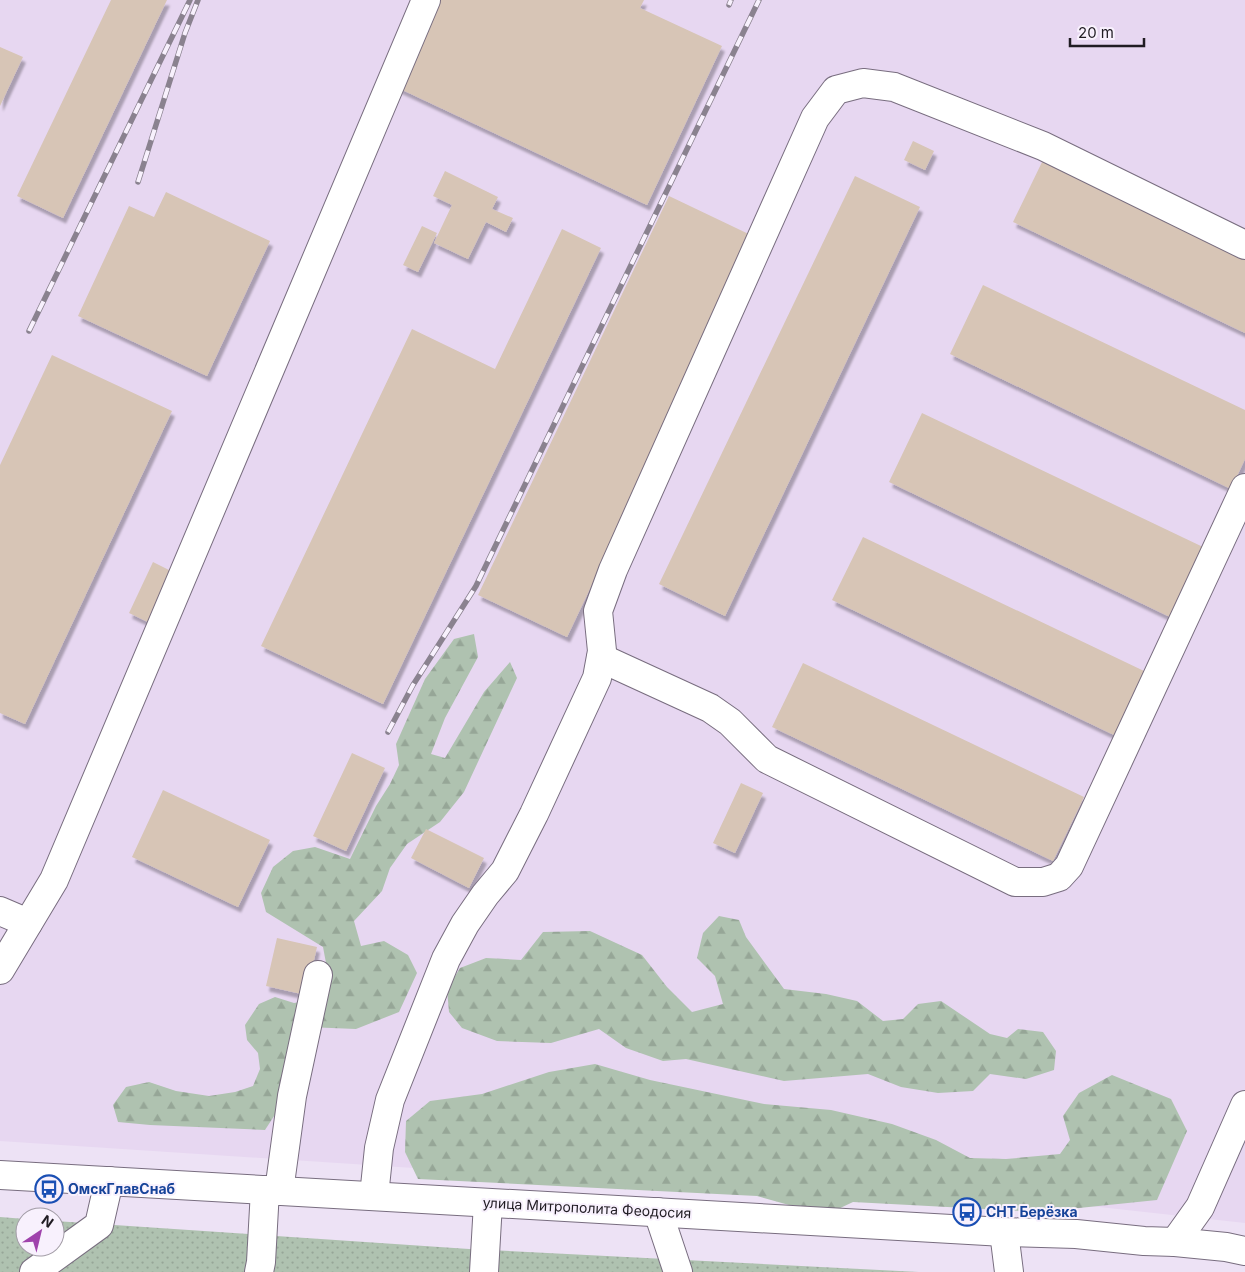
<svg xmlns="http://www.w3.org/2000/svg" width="1245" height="1272" font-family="Inter,sans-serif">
<defs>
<pattern id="forest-firs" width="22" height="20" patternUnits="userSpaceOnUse" patternTransform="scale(1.25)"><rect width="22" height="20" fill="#afc2b0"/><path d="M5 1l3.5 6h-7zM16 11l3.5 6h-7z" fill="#96a697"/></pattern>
<pattern id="garden-dots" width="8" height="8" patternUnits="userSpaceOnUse" patternTransform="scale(1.25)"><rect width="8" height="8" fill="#afc2b0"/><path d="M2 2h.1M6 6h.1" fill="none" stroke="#96a697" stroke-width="1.8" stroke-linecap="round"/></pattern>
<filter id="shadow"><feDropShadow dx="3" dy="5.5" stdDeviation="1" flood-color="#0004"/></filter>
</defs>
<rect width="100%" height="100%" fill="#ede2f5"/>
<polygon fill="#e7d7f1" points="0,0 1245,0 1245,1223 1090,1206 429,1169 0,1141"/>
<g fill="url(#forest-firs)">
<polygon points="474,634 478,657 445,718 431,754 445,758 484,692 510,662 517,678 464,792 440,822 407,844 390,868 382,891 354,921 361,946 384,941 408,955 417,973 399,1012 356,1029 307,1027 278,1110 265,1130 150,1125 118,1122 113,1105 126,1087 149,1082 176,1091 209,1096 235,1092 253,1086 260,1069 258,1053 247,1040 245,1025 259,1004 275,997 294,1003 312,1000 326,986 326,963 323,947 266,912 261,893 273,867 293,851 315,847 350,859 376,806 390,784 399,765 396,744 425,679 454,639"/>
<polygon points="719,916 739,920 746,937 784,989 826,994 857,1001 883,1021 903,1019 918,1004 941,1001 990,1034 1007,1038 1018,1029 1043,1032 1056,1051 1054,1070 1026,1079 990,1074 973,1091 938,1093 901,1087 868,1074 784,1081 686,1059 663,1061 626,1048 599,1029 551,1043 497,1041 462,1028 449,1012 447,989 460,968 486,958 521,960 543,932 590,931 642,955 667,987 692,1012 723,1004 715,976 697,958 703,933"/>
<polygon points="595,1064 650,1080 764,1104 831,1110 892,1124 936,1140 970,1158 1006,1159 1060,1154 1070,1140 1063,1116 1079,1093 1112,1075 1171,1099 1187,1131 1157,1200 1040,1212 853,1202 836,1210 789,1205 757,1196 418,1179 405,1152 406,1121 430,1101 482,1094 549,1072"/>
</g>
<polygon fill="url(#garden-dots)" points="0,1217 25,1219 25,1247 55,1247 55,1221 469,1249 919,1272 0,1272"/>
<g fill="#d7c5b6" filter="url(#shadow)">
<polygon points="111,0 167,0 63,218 17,196"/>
<polygon points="437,0 644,0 640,8 722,46 647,205 396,87"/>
<polygon points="0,47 23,57 0,106"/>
<polygon points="913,141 934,151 925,170 904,160"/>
<polygon points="1043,160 1245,257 1245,333 1013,222"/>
<polygon points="445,171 498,197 492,209 513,218 506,232 486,222 468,259 434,243 452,205 433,196"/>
<polygon points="855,176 920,207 725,616 659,584"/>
<polygon points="166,192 270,241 207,376 78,316 129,206 154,217"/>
<polygon points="669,196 757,238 567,637 478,595"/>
<polygon points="422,226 437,233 418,272 403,265"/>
<polygon points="562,229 601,248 383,704 261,646 412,329 495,369"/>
<polygon points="983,285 1245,410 1245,459 1231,489 950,354"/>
<polygon points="52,355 172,411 25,724 0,713 0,465"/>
<polygon points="922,413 1203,547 1170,617 889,482"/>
<polygon points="863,537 1144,671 1114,735 832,600"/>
<polygon points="153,562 173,572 150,623 129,613"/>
<polygon points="803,663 1084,797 1053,861 772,727"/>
<polygon points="352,753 385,768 346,851 313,836"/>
<polygon points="741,783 763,793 735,853 713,843"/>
<polygon points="163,790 270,840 238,907 132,857"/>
<polygon points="426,829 484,858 469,888 411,858"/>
<polygon points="277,938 317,947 306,995 266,986"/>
</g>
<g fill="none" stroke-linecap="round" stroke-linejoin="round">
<g stroke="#786d7f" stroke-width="30">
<g id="minor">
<polyline points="601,658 710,708 730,722 767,759 1015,882 1043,882 1059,877 1069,866 1245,488"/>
<polyline points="0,911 28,923"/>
<polyline points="0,970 54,880 426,0"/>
<polyline points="0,1175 1004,1232 1076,1234 1144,1241 1175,1242 1226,1247 1245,1251"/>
<polyline points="279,1191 292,1096 318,975"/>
<polyline points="374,1196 379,1148 390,1100 446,959 465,924 485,895 505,871 534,814 597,678 602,651 598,611 613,570 815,118 836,90 863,83 894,87 1043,146 1245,245"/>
<polyline points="658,1212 678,1272"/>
<polyline points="1004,1232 1009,1272"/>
<polyline points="1175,1242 1200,1207 1245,1105"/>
<polyline points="34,1272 99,1225 109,1181"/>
<polyline points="259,1272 261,1262 265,1190"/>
<polyline points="484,1272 488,1203"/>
</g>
</g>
<use href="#minor" stroke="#fff" stroke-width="28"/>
<g stroke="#8a828f" stroke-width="5.5">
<g id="rail">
<polyline points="729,5 731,0"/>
<polyline points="138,182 185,33 198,0"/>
<polyline points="29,331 190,0"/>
<polyline points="388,732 413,685 476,586 759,0"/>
</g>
</g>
<use href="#rail" stroke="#f8f1fd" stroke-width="4" stroke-dasharray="11" stroke-linecap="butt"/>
</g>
<defs>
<g id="bus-ring" transform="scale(1.4375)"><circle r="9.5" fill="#f8f1fd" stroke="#1a4fb4" stroke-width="1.5"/><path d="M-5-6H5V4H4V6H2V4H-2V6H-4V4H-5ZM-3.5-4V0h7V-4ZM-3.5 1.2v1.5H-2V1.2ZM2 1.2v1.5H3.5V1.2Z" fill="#1a4fb4"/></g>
</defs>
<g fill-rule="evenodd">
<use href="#bus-ring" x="49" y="1189"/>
<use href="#bus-ring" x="967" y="1212"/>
</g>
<g text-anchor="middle" stroke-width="4" stroke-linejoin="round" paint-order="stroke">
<g font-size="14" font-weight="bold" fill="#164399" stroke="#f8f1fd" text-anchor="start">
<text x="68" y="1194">ОмскГлавСнаб</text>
<text x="986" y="1217">СНТ Берёзка</text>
</g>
<g font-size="14" fill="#201c23" stroke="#f8f1fd">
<text transform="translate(587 1208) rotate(3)" y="5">улица Митрополита Феодосия</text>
</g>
</g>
<g transform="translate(40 1232) rotate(35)"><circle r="24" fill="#f8f1fd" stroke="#a29ca6"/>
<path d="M0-4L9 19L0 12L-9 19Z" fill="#9f42ac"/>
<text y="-8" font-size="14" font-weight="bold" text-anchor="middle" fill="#201c23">N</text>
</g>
<path d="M1070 38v8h74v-8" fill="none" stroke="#201c23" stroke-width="2.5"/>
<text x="1078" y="38" font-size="15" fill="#201c23" stroke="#f8f1fd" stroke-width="4" paint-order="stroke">20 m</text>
</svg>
